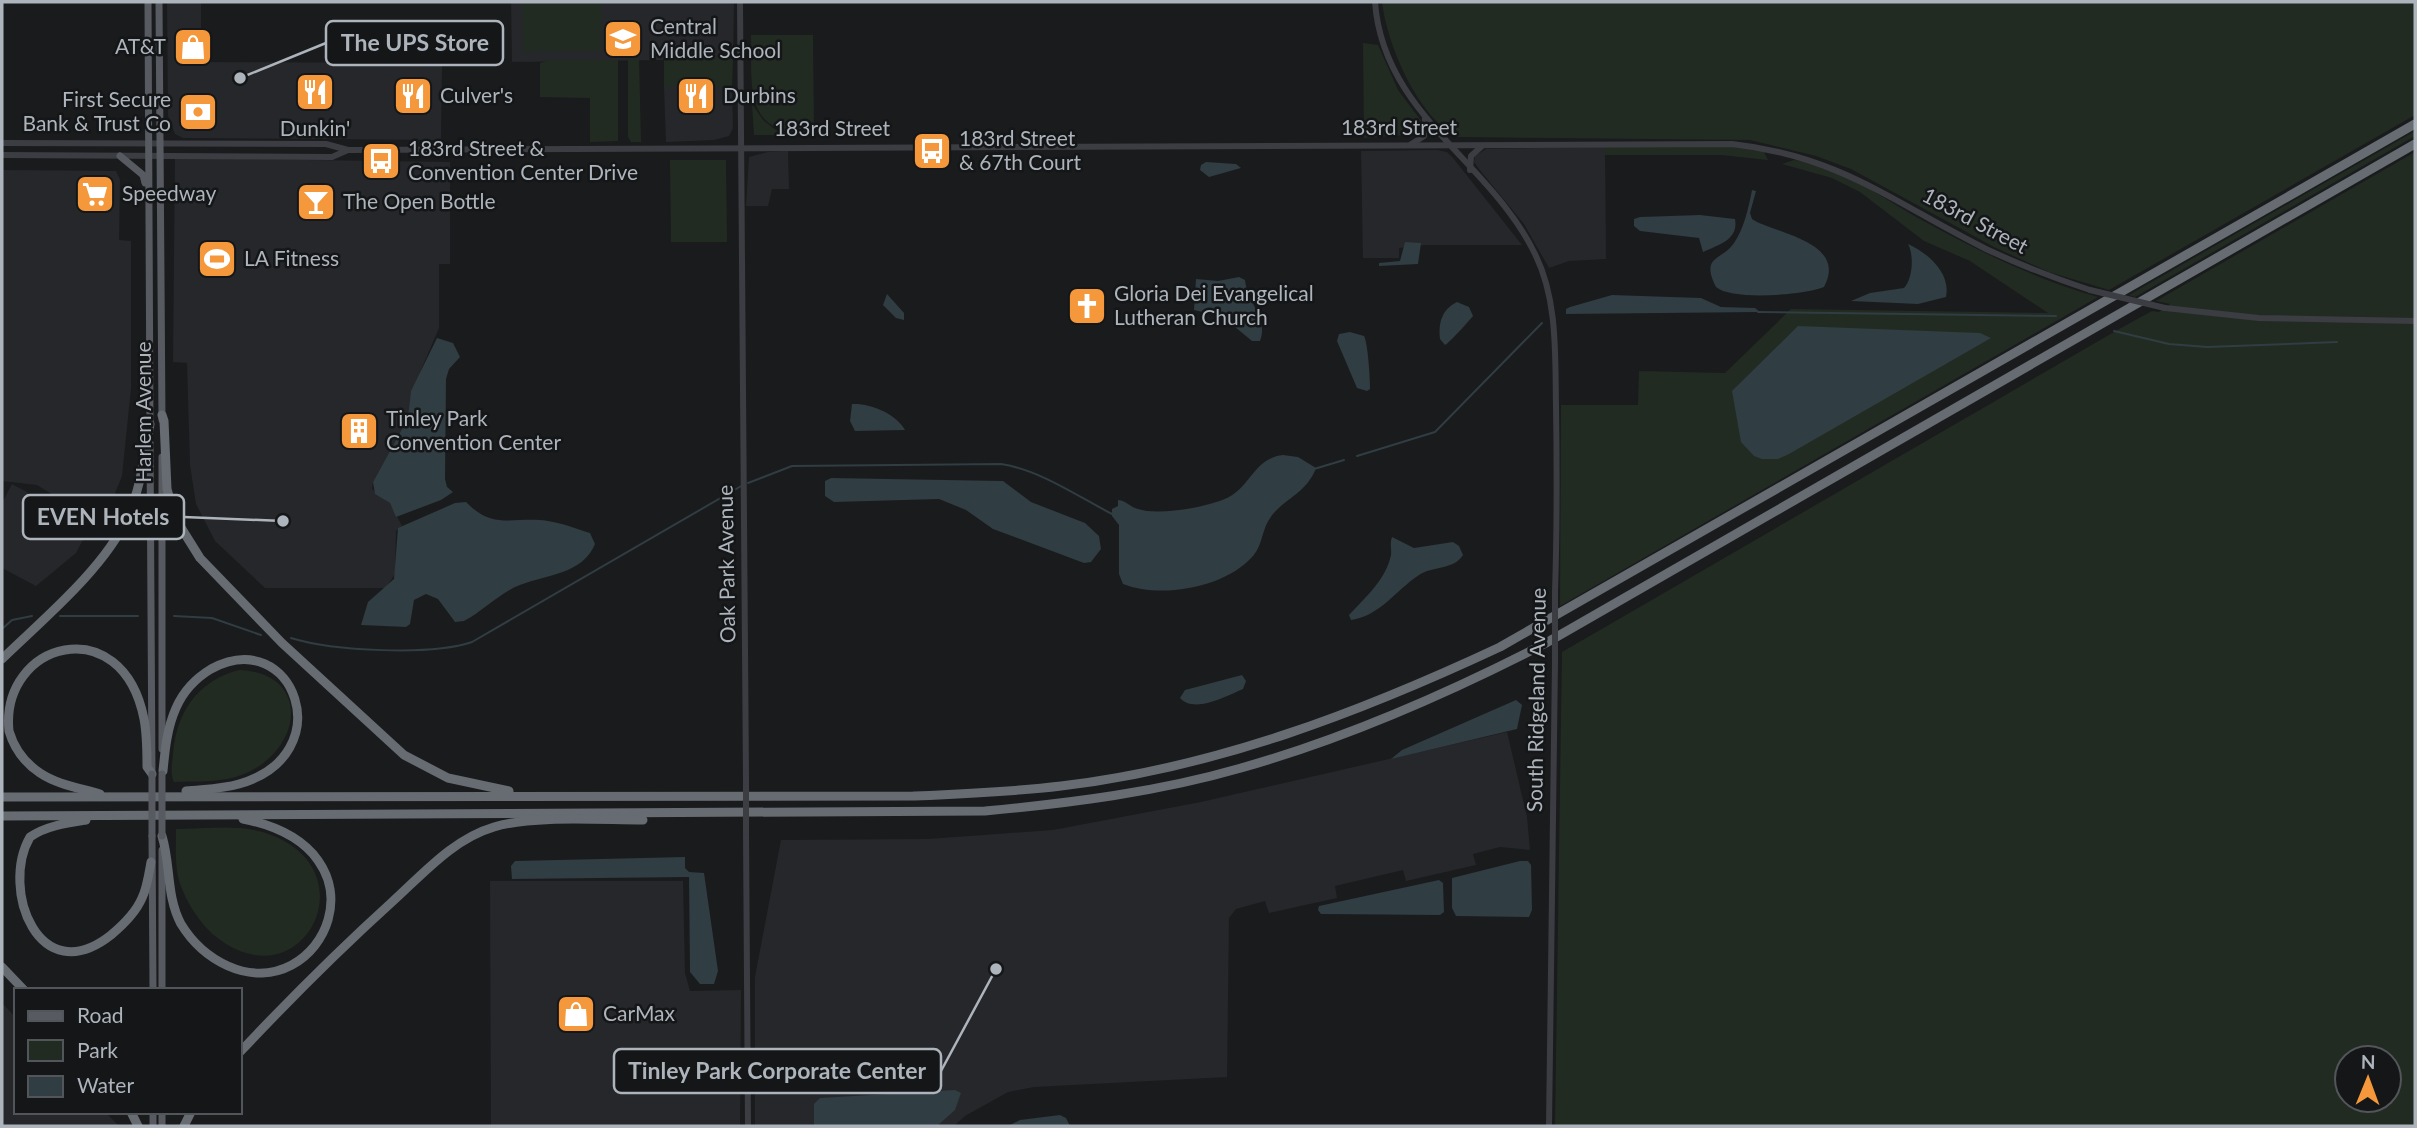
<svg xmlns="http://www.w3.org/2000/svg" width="2417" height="1128" font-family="Lato,sans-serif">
<rect width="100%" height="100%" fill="#1a1b1d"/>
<g fill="#26272a">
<polygon points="167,2 201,2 201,62 442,63 441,140 183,138 175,134 168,116"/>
<polygon points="511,2 734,2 733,59 512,62"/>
<polygon points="664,87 732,87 733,128 729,136 714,140 666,142"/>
<polygon points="1605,147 1606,259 1569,261 1549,268 1524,224 1479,169 1474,162 1475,156 1486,149"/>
<polygon points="1437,150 1447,152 1453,158 1522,245 1425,245 1399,248 1399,258 1363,258 1361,151"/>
<polygon points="788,151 789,189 772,189 768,206 746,206 749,157 768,152"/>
<polygon points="175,158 450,162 450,264 439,264 439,328 421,370 408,418 373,482 372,489 390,503 402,526 396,531 395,574 386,588 265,588 215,541 196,504 190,465 187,363 173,362"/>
<polygon points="2,170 116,171 120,180 119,240 131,241 131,388 122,476 102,525 37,485 2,481"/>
<polygon points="12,484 90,526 76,553 36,586 2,568 2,503"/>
<polygon points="1507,732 1527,817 1530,850 1500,847 1473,854 1476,865 1406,881 1403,870 1335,886 1337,898 1269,913 1265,901 1236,909 1229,918 1227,1077 1034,1087 1008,1092 965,1116 954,1126 755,1126 755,977 781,840 928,839 1053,830 1201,802"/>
<polygon points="490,881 683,881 685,973 690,991 741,990 740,1126 491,1126"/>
<polygon points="2,1003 16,1018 16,1112 105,1112 119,1126 2,1126"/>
</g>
<g fill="#222b22" fill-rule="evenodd">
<polygon points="522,2 601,2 601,51 523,51"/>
<path d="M1382,2H2415V115L2109,290L2049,272L1994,247L1851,169L1816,156L1750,140L1457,137C1417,116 1387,44 1382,2Z"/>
<path d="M751,35H813L814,134C743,135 752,89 751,35Z"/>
<polygon points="1363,43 1378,45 1398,90 1422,122 1421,134 1364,138"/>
<polygon points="628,59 639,59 641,142 631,142 628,137"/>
<polygon points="664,59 733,59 732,87 664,87"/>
<polygon points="550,60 618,60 618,141 590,142 590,98 540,97 540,63"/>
<polygon points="752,104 763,120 782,135 754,135"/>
<polygon points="2415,131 2415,136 2135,297 2129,295"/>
<path d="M1605,147C1653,147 1719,139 1764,152L1768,160L1721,155H1605Z"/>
<path d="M2415,152V1126H1555L1562,652L2121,328L2152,311L2159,312L2170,304L2156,301ZM2347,1058H2389V1100H2347Z"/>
<polygon points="670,160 726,160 727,242 671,242"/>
<path d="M1794,160C1840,164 1881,198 1920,219C1978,251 2035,279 2098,297L1560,606L1561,405H1638L1639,371L1725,373L1791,309L2048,313L1970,261L1924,241L1860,192L1832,178L1782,164Z"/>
<path d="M239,670C312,673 303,750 244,774C222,783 197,781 174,782C170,774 172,764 173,755C176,713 197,681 239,670Z"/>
<path d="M176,829C206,829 243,823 271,835C371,873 300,1005 215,936C199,923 183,897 178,877C175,862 176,844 176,829Z"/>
</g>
<g fill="#303d42">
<polygon points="1206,162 1236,164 1241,168 1209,177 1200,170 1201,165"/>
<path d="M1752,190L1756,191L1750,213L1752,219C1772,233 1849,241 1824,287C1804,295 1732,301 1716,287C1700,255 1722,261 1734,243C1744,229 1749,206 1752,190Z"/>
<path d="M1700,215L1735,219C1739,240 1718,245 1703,252L1699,238L1640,231L1634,226V219L1640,217Z"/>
<polygon points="1405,242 1421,243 1418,264 1379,266 1379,263 1400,261"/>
<path d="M1908,244C1928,253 1951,273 1946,297L1918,304L1851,301L1870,293L1904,288C1913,278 1914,255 1908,244Z"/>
<path d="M1239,277L1245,280C1247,302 1269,320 1260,341H1252L1223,317L1194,310L1196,279L1218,281Z"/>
<polygon points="887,294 904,313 904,320 896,318 883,305"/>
<polygon points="1612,295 1701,298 1721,307 1755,308 1760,312 1566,314 1566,309 1570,307"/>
<path d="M1457,302L1469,307L1473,316C1470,320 1448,344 1445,345L1440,339C1438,323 1442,309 1457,302Z"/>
<polygon points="1798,326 1980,333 1991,338 1789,454 1778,459 1762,459 1754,456 1741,442 1732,391"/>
<path d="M1350,332L1364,336C1368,343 1370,379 1370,389L1367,391L1357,388L1337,341L1339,334Z"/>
<polygon points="437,338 453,343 460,357 449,369 446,379 445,479 447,487 453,492 441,500 396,517 390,503 375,494 373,482 408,418 411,391"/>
<path d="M852,404C871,403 896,414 905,430L855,431L850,421Z"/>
<path d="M1283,455L1298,457L1316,468C1307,492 1289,496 1273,514C1261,528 1264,543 1253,556C1225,588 1161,599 1123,584L1119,574V525L1112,516V509L1118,506V500C1127,501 1130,507 1138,509C1158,516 1210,507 1229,497C1251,485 1255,458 1283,455Z"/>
<polygon points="831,478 1003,481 1031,502 1085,523 1099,536 1101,549 1091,562 1084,563 993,529 966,510 939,499 834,502 825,496 825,481"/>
<path d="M466,502C494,531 514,516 548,521C562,523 577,529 590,533L595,544C583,574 546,575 520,585C501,592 483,611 464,621L455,622L438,599L426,594L414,600L410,624L406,627L361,625L368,602L394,579L398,528L455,503Z"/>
<path d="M1392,537L1414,548L1453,542L1459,546L1463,555C1454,570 1432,566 1419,575C1396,590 1380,616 1351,620L1349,615C1364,599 1384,581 1390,559C1393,552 1389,544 1392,537Z"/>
<path d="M1242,675L1246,681L1243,689C1227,696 1194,714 1180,698L1185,690Z"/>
<polygon points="1516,700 1522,705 1517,729 1391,759 1402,750"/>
<polygon points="685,857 685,868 689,872 704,873 718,971 714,984 700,984 690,972 689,877 512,879 511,866 515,861"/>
<polygon points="1520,861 1528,861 1531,865 1532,910 1529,917 1456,916 1452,908 1452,878"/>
<polygon points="1439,880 1443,883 1444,912 1440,915 1321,914 1318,910 1319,906"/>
<polygon points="955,1090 961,1093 955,1110 937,1126 814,1126 814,1104 820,1098"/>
<polygon points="1060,1115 1066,1118 1070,1126 1008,1126 1020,1120"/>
</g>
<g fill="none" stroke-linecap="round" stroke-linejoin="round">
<g stroke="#303d42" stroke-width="2">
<polyline points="1758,312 2056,316"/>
<polyline points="2114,331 2169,344 2207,347 2337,342"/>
<polyline points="1357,456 1435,432 1542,323"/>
<polyline points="1314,469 1344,460"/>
<path d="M748,483L792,466L1001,464C1040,470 1077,496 1112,514"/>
<polyline points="60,616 138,616"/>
<polyline points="174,616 212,618 261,635"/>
<polyline points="2,629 12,620 32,616"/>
<path d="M291,638C333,651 431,656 472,642L743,485"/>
</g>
<g stroke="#3b3d42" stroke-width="6">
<polyline points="740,2 746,778"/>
<path d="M1375,2C1383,114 1491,162 1535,254C1558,300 1555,356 1556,406C1557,468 1557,530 1555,592"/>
<path d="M2,143L326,144L348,150L1732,144C1840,156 1894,203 1986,249C2020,265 2054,278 2090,290"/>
<polyline points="1410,145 1424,136 1425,118"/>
<polyline points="2,155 332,157 348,150"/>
<polyline points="1470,170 1471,156 1482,146"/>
<polyline points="2165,308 2259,318 2415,321"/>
<polyline points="746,832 748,1126"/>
<polyline points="1549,1126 1555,662"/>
</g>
<g stroke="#575b61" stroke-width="7">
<polyline points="148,2 150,427"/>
<polyline points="159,2 162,420"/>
<polyline points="120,156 143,175 145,183"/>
<polyline points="150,443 152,774"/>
<polyline points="162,457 162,749"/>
<polyline points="152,836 153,990"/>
<polyline points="162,990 162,850"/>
<polyline points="153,1126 153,1112"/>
<polyline points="162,1126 162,1112"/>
</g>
<g stroke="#676c73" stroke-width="9">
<polyline points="162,415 164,421 167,489 175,518 200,558 282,643 404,755 448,778 509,791"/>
<path d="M2,659C41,621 105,568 127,518C141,489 144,456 150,424"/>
<path d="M163,771C165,750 167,728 176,708C183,692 196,678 211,669C294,624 342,755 239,784C222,789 204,789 186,791"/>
<path d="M100,794C80,788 58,785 40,773C25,763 14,748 9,731C0,642 122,608 144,719C147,735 147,751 147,767L152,774"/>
<path d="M2,797L913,796C962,794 1012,792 1061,786C1215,768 1361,712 1500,647L2415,124"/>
<path d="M2,816L985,811C1071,803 1158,792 1241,768C1347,738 1449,693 1546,643L2415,144"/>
<path d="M86,820C67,823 46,826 30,837C0,889 39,992 111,935C123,925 136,912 142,898C147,888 149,873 151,862"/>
<path d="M162,836C171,865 166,896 181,924C192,942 208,957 228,966C323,1008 395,849 243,819"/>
<polyline points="2,967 24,990"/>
<path d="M240,1052C289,1000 339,950 392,902C423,874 453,839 494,827C534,815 600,820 643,820"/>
<polyline points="131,1112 138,1126"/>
<polyline points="184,1126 191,1112"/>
</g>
<g stroke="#3b3d42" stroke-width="6">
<polyline points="2090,290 2165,308"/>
<polyline points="1555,662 1555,592"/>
<polyline points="746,778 746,832"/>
</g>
<g stroke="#575b61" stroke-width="7">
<polyline points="152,774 152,836"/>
<polyline points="162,774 162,836"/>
</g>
</g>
<defs>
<g id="school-square" transform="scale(2.0125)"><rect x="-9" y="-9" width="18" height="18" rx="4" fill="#f4983b" stroke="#151618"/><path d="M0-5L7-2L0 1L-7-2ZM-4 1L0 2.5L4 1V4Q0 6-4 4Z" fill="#fff"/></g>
<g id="shop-square" transform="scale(2.0125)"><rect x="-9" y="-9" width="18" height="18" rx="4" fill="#f4983b" stroke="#151618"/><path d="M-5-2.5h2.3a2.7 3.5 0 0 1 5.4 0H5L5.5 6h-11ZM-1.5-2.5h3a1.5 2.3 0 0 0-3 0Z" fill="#fff"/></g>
<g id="restaurant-square" transform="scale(2.0125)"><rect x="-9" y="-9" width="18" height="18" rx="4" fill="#f4983b" stroke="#151618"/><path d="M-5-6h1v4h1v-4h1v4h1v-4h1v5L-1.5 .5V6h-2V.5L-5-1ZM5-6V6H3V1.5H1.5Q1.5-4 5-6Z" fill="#fff"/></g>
<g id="bank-square" transform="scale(2.0125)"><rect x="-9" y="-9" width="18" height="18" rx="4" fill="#f4983b" stroke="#151618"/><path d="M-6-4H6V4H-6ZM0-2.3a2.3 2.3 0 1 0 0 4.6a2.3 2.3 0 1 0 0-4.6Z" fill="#fff"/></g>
<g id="bus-square" transform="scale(2.0125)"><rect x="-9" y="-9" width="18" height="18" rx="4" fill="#f4983b" stroke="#151618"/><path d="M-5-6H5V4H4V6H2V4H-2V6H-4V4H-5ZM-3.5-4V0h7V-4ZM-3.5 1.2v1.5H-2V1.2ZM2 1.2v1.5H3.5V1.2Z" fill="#fff"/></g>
<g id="supermarket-square" transform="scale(2.0125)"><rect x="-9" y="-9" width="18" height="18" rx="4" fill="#f4983b" stroke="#151618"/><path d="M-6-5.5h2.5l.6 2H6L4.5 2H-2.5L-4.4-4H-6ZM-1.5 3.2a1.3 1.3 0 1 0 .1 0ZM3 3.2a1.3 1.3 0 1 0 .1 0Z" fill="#fff"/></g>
<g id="bar-square" transform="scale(2.0125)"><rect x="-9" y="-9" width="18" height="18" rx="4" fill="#f4983b" stroke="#151618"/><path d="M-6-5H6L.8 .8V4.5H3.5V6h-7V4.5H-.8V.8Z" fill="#fff"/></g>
<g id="stadium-square" transform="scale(2.0125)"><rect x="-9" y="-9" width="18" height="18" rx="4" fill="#f4983b" stroke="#151618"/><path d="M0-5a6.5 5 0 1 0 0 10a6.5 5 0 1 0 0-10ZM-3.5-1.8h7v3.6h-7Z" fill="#fff"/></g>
<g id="church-square" transform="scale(2.0125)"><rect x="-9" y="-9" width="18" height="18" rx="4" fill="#f4983b" stroke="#151618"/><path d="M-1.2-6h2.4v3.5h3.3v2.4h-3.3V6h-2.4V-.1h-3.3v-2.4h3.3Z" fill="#fff"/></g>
<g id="building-square" transform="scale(2.0125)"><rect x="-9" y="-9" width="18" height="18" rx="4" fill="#f4983b" stroke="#151618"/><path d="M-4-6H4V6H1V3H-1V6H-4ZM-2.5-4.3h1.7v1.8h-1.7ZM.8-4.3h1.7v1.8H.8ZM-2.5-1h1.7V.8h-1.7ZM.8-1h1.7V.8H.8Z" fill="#fff"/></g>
</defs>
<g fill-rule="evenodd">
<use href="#school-square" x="623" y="39"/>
<use href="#shop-square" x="193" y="47"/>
<use href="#restaurant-square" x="315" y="92"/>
<use href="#restaurant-square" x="413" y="96"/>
<use href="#restaurant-square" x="696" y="96"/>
<use href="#bank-square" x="198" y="112"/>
<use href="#bus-square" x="932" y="151"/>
<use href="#bus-square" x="381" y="161"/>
<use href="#supermarket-square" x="95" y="194"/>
<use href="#bar-square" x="316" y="202"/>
<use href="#stadium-square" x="217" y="259"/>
<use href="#church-square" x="1087" y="306"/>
<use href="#building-square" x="359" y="431"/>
<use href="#shop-square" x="576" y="1014"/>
</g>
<g text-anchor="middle" stroke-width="5" stroke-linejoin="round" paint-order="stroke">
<g font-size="21" fill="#adb4bc" stroke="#151618" text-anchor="start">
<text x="650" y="34">Central<tspan x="650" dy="24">Middle School</tspan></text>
<text x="166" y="54" text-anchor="end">AT&amp;T</text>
<text x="440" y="103">Culver's</text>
<text x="723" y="103">Durbins</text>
<text x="171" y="107" text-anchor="end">First Secure<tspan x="171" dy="24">Bank &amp; Trust Co</tspan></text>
<text x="315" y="136" text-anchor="middle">Dunkin'</text>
<text x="959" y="146">183rd Street<tspan x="959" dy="24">&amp; 67th Court</tspan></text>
<text x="408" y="156">183rd Street &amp;<tspan x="408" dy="24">Convention Center Drive</tspan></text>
<text x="122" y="201">Speedway</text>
<text x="343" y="209">The Open Bottle</text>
<text x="244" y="266">LA Fitness</text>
<text x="1114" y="301">Gloria Dei Evangelical<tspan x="1114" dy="24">Lutheran Church</tspan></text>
<text x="386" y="426">Tinley Park<tspan x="386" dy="24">Convention Center</tspan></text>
<text x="603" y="1021">CarMax</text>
</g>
<g font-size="21" fill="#adb4bc" stroke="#151618">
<text x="1399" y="135">183rd Street</text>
<text x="832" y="136">183rd Street</text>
<text transform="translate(1975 221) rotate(28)" y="7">183rd Street</text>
<text transform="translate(144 412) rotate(-90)" y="7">Harlem Avenue</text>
<text transform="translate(727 564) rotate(-91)" y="7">Oak Park Avenue</text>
<text transform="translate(1537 700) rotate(-89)" y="7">South Ridgeland Avenue</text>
</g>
</g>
<path fill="none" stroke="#adb4bc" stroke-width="2.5" d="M240 78L326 43M283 521L184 517M996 969L941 1071"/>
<g fill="#adb4bc" stroke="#151618" stroke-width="2.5">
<circle cx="240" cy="78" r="7"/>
<circle cx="283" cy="521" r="7"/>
<circle cx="996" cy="969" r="7"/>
</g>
<g fill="#151618" stroke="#adb4bc" stroke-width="2.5">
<rect x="326" y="21" width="177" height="44" rx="7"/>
<rect x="23" y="495" width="161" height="44" rx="7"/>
<rect x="614" y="1049" width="327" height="44" rx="7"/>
</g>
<g font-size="23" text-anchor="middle" font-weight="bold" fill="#adb4bc">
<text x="415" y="51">The UPS Store</text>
<text x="103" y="525">EVEN Hotels</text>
<text x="777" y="1079">Tinley Park Corporate Center</text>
</g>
<rect width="2417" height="1128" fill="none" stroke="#adb4bc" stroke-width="7"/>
<rect x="14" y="988" width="228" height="126" fill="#151618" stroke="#52555a" stroke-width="2"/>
<rect x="28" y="1011" width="35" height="10" fill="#575b61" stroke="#52555a" stroke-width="2"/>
<text x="77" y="1023" font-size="21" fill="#adb4bc">Road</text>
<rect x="28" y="1040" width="35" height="21" fill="#222b22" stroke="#52555a" stroke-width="2"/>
<text x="77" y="1058" font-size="21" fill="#adb4bc">Park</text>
<rect x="28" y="1076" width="35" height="21" fill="#303d42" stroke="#52555a" stroke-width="2"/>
<text x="77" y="1093" font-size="21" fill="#adb4bc">Water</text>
<g transform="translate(2368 1079) rotate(1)"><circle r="33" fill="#151618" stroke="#52555a" stroke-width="2"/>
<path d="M0-5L12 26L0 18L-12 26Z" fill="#f4983b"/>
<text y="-10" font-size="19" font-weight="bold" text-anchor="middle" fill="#adb4bc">N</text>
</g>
</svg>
